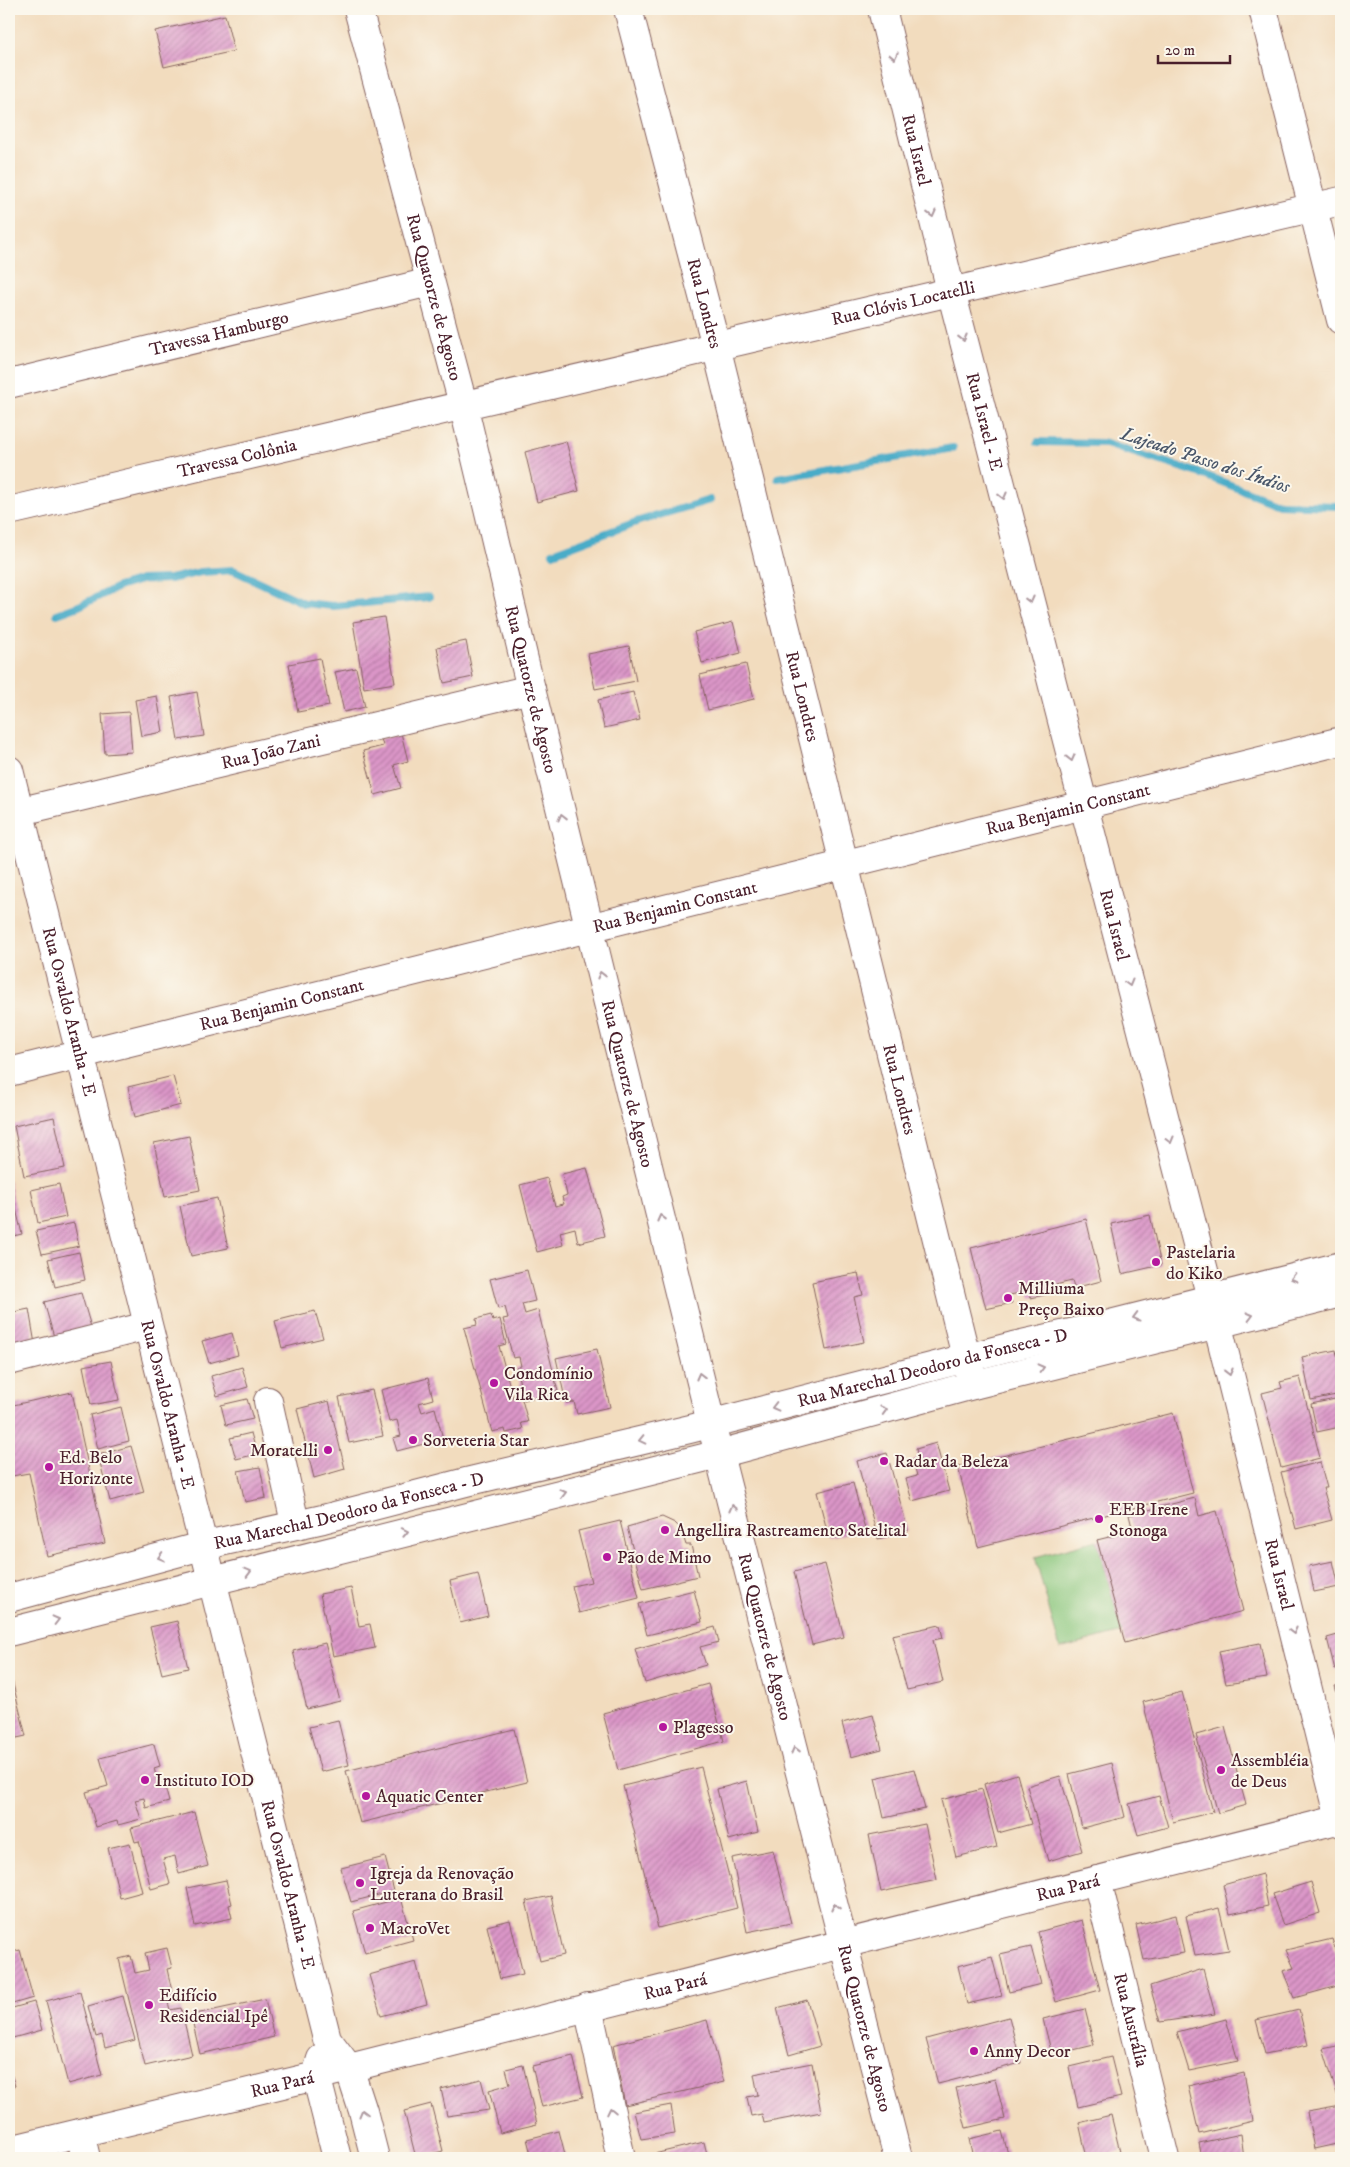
<svg xmlns="http://www.w3.org/2000/svg" width="1350" height="2167" font-family="'IM FELL DW Pica',serif">
<defs>
<pattern id="building-hatch" width="6" height="6" patternUnits="userSpaceOnUse" patternTransform="scale(1.25)"><rect width="6" height="6" fill="#db96c8"/><path d="M-1 1l2-2M0 6l6-6M5 7l2-2" fill="none" stroke="#b47aa3"/></pattern>
</defs>
<rect width="100%" height="100%" fill="#fbf7ec"/>
<filter id="ink" filterUnits="userSpaceOnUse"><feTurbulence type="fractalNoise" baseFrequency=".02" numOctaves="2"/><feDisplacementMap in="SourceGraphic" scale="10" xChannelSelector="R" yChannelSelector="G"/><feConvolveMatrix kernelMatrix="1 2 1 2 8 2 1 2 1" color-interpolation-filters="sRGB"/></filter>
<filter id="wash" filterUnits="userSpaceOnUse"><feTurbulence type="fractalNoise" baseFrequency=".0096" numOctaves="4" result="noise"/><feDisplacementMap in="SourceGraphic" scale="20" xChannelSelector="R" yChannelSelector="G"/><feGaussianBlur stdDeviation="1.12" result="paint"/><feColorMatrix in="noise" values="0 0 0 0 0 0 0 0 0 0 0 0 0 0 0 0 0 1.4 0 .05"/><feComposite in="paint" operator="in"/></filter>
<g filter="url(#wash)">
<rect width="100%" height="100%" fill="#f2dcbe"/>
<polygon fill="#89c67c" stroke="#6a7254" points="1097,1540 1122,1632 1060,1649 1035,1557"/>
<g fill="none" stroke-linecap="round" stroke-linejoin="round">
<g stroke="#49acc8" stroke-width="8">
<polyline points="1038,442 1103,443 1199,473 1279,504 1336,506"/>
<polyline points="778,478 953,448"/>
<polyline points="553,553 639,521 710,500"/>
<polyline points="57,614 79,606 118,587 141,580 170,579 201,572 233,570 304,603 333,606 429,597"/>
</g>
</g>
<g id="blocks">
<g fill="url(#building-hatch)">
<polygon points="225,15 234,51 164,67 155,31"/>
<polygon points="566,441 579,491 537,502 525,452"/>
<polygon points="384,617 395,683 364,688 353,622"/>
<polygon points="733,622 741,653 702,663 694,632"/>
<polygon points="466,641 473,677 444,683 437,647"/>
<polygon points="629,646 636,681 595,689 588,654"/>
<polygon points="320,658 329,706 298,712 289,664"/>
<polygon points="746,664 754,699 708,710 700,675"/>
<polygon points="356,668 365,707 344,712 335,672"/>
<polygon points="197,692 204,736 178,740 171,697"/>
<polygon points="633,692 640,720 604,728 598,700"/>
<polygon points="157,696 163,732 141,736 135,700"/>
<polygon points="129,712 132,752 105,754 102,714"/>
<polygon points="401,733 408,761 394,765 401,788 375,795 363,751 383,746 381,738"/>
<polygon points="173,1076 181,1105 135,1117 128,1087"/>
<polygon points="54,1117 65,1168 24,1176 14,1126"/>
<polygon points="189,1136 200,1190 165,1197 154,1143"/>
<polygon points="587,1168 605,1236 578,1243 575,1228 560,1232 563,1245 537,1252 520,1185 547,1178 555,1206 564,1204 562,1197 567,1195 562,1174"/>
<polygon points="9,1180 22,1234 9,1237"/>
<polygon points="59,1184 66,1217 38,1223 31,1190"/>
<polygon points="217,1198 228,1248 191,1256 180,1206"/>
<polygon points="1150,1215 1161,1265 1122,1274 1111,1224"/>
<polygon points="1086,1219 1101,1281 1074,1288 1072,1281 1055,1285 1057,1292 1031,1298 1029,1291 1010,1295 1012,1303 986,1309 971,1248"/>
<polygon points="74,1223 79,1246 42,1254 36,1231"/>
<polygon points="79,1252 85,1280 55,1287 48,1259"/>
<polygon points="527,1270 535,1301 522,1304 525,1314 538,1310 558,1391 524,1400 516,1368 521,1366 519,1357 513,1358 503,1319 508,1318 505,1307 498,1309 490,1279"/>
<polygon points="858,1273 863,1295 854,1297 864,1342 826,1350 812,1282"/>
<polygon points="81,1293 91,1327 54,1337 44,1302"/>
<polygon points="29,1309 35,1344 9,1348 9,1313"/>
<polygon points="315,1311 323,1338 282,1348 275,1321"/>
<polygon points="491,1315 493,1321 500,1319 506,1344 499,1346 513,1398 521,1396 528,1422 521,1423 523,1429 506,1433 505,1429 492,1432 464,1328 477,1325 476,1319"/>
<polygon points="232,1333 238,1355 209,1363 202,1341"/>
<polygon points="597,1349 610,1407 577,1414 574,1402 566,1403 556,1358"/>
<polygon points="1336,1350 1341,1373 1341,1394 1311,1400 1302,1357"/>
<polygon points="111,1361 119,1400 91,1405 83,1366"/>
<polygon points="242,1367 248,1387 217,1396 211,1376"/>
<polygon points="1300,1377 1320,1458 1281,1468 1262,1393 1282,1388 1280,1382"/>
<polygon points="428,1378 433,1399 419,1403 422,1412 435,1408 443,1439 397,1451 393,1438 401,1436 397,1420 389,1422 381,1390"/>
<polygon points="372,1390 383,1436 349,1443 339,1397"/>
<polygon points="72,1392 105,1543 47,1556 29,1473 12,1476 9,1461 9,1406"/>
<polygon points="247,1399 253,1419 226,1425 221,1405"/>
<polygon points="1335,1399 1340,1427 1317,1432 1311,1404"/>
<polygon points="329,1401 345,1469 314,1478 297,1409"/>
<polygon points="121,1407 129,1441 98,1449 90,1415"/>
<polygon points="1173,1413 1193,1493 978,1547 958,1467"/>
<polygon points="251,1433 257,1454 236,1459 230,1438"/>
<polygon points="936,1443 949,1491 912,1501 906,1479 917,1476 913,1460 918,1458 916,1449"/>
<polygon points="131,1446 144,1492 110,1501 98,1455"/>
<polygon points="887,1453 908,1531 878,1539 857,1461"/>
<polygon points="1320,1462 1327,1488 1323,1488 1332,1520 1296,1529 1281,1472"/>
<polygon points="260,1467 266,1498 245,1502 238,1471"/>
<polygon points="853,1483 865,1529 829,1538 817,1492"/>
<polygon points="1195,1498 1199,1516 1217,1511 1243,1611 1125,1643 1097,1540 1133,1531 1129,1515"/>
<polygon points="662,1517 675,1523 681,1529 686,1545 691,1545 698,1576 643,1589 627,1527"/>
<polygon points="620,1521 639,1598 579,1613 572,1586 591,1582 578,1531"/>
<polygon points="1333,1561 1339,1587 1314,1592 1309,1566"/>
<polygon points="825,1564 844,1637 812,1645 794,1572"/>
<polygon points="478,1574 488,1616 460,1623 450,1581"/>
<polygon points="351,1588 359,1626 370,1624 375,1648 333,1656 320,1594"/>
<polygon points="694,1590 702,1622 647,1635 639,1604"/>
<polygon points="177,1621 188,1668 162,1674 150,1627"/>
<polygon points="940,1625 943,1638 933,1640 943,1682 907,1690 892,1635"/>
<polygon points="715,1627 719,1642 700,1647 706,1665 645,1683 635,1649"/>
<polygon points="1341,1634 1341,1668 1335,1670 1327,1638"/>
<polygon points="325,1643 340,1701 307,1709 293,1651"/>
<polygon points="1260,1643 1267,1678 1226,1684 1219,1651"/>
<polygon points="9,1680 12,1680 26,1736 12,1739 9,1724"/>
<polygon points="708,1684 724,1741 618,1770 603,1713"/>
<polygon points="1341,1685 1341,1708 1335,1686"/>
<polygon points="1182,1692 1213,1812 1173,1822 1143,1702"/>
<polygon points="873,1715 882,1749 851,1757 842,1723"/>
<polygon points="338,1720 349,1765 321,1772 309,1727"/>
<polygon points="1225,1727 1246,1805 1218,1813 1196,1735"/>
<polygon points="514,1729 527,1782 360,1823 346,1771"/>
<polygon points="154,1744 160,1766 154,1768 158,1784 164,1783 169,1802 146,1808 144,1798 135,1800 141,1819 118,1825 117,1821 96,1827 86,1792 108,1786 100,1758"/>
<polygon points="1112,1763 1125,1817 1082,1828 1069,1774"/>
<polygon points="701,1767 737,1908 658,1928 623,1786"/>
<polygon points="914,1769 925,1809 884,1818 875,1778"/>
<polygon points="1017,1774 1031,1824 998,1833 984,1784"/>
<polygon points="1060,1776 1082,1851 1048,1861 1027,1786"/>
<polygon points="747,1781 758,1832 729,1840 717,1789"/>
<polygon points="982,1789 997,1847 956,1857 941,1800"/>
<polygon points="1159,1796 1168,1827 1138,1835 1129,1804"/>
<polygon points="194,1812 208,1866 179,1874 175,1856 163,1859 170,1884 151,1889 139,1841 135,1842 131,1828"/>
<polygon points="925,1824 937,1880 881,1892 869,1835"/>
<polygon points="130,1843 142,1892 120,1898 108,1848"/>
<polygon points="773,1850 791,1923 747,1932 732,1858"/>
<polygon points="385,1857 394,1891 351,1902 341,1868"/>
<polygon points="1262,1874 1268,1906 1230,1914 1223,1885"/>
<polygon points="226,1880 232,1904 229,1905 232,1918 195,1926 187,1888"/>
<polygon points="1311,1882 1320,1913 1283,1925 1272,1894"/>
<polygon points="551,1896 564,1955 540,1961 526,1901"/>
<polygon points="401,1898 413,1940 365,1953 353,1911"/>
<polygon points="1219,1908 1229,1950 1195,1955 1186,1916"/>
<polygon points="1176,1915 1184,1953 1144,1960 1136,1925"/>
<polygon points="510,1920 523,1974 500,1979 487,1926"/>
<polygon points="1082,1920 1100,1990 1056,2002 1038,1932"/>
<polygon points="1332,1939 1341,1968 1341,1985 1294,1998 1283,1971 1294,1968 1286,1950"/>
<polygon points="1031,1947 1041,1984 1009,1992 1000,1954"/>
<polygon points="167,1948 172,1968 167,1969 174,2000 168,2002 170,2010 181,2008 192,2055 145,2066 119,1959 131,1956 135,1973 149,1970 145,1953"/>
<polygon points="20,1950 33,1998 9,2005 9,1953"/>
<polygon points="992,1957 1002,1996 967,2004 958,1966"/>
<polygon points="416,1962 427,2004 381,2016 369,1975"/>
<polygon points="1203,1969 1215,2014 1160,2022 1150,1986"/>
<polygon points="80,1992 102,2075 68,2084 46,2001"/>
<polygon points="123,1996 135,2040 105,2048 102,2035 96,2037 88,2006"/>
<polygon points="265,1999 274,2037 200,2054 191,2015"/>
<polygon points="807,2000 820,2046 789,2055 777,2008"/>
<polygon points="34,2002 42,2030 9,2039 9,2009"/>
<polygon points="1085,2009 1094,2045 1052,2055 1043,2019"/>
<polygon points="1299,2010 1308,2045 1265,2054 1256,2020"/>
<polygon points="1009,2017 1021,2063 938,2084 926,2039"/>
<polygon points="1226,2019 1238,2061 1189,2071 1177,2032"/>
<polygon points="707,2020 724,2082 625,2105 613,2045"/>
<polygon points="1341,2045 1341,2096 1338,2097 1323,2049"/>
<polygon points="573,2056 583,2097 542,2107 532,2066"/>
<polygon points="1111,2057 1121,2097 1078,2107 1069,2067"/>
<polygon points="812,2063 821,2112 764,2123 762,2114 751,2116 747,2097 758,2095 754,2074"/>
<polygon points="523,2065 537,2124 500,2133 489,2090 510,2084 506,2069"/>
<polygon points="9,2067 15,2086 9,2087"/>
<polygon points="1244,2073 1253,2121 1199,2134 1188,2086"/>
<polygon points="481,2079 489,2110 447,2116 441,2089"/>
<polygon points="995,2079 1005,2119 966,2128 956,2088"/>
<polygon points="431,2104 443,2151 416,2158 404,2111"/>
<polygon points="671,2105 675,2134 641,2139 634,2112"/>
<polygon points="1341,2106 1341,2143 1314,2149 1307,2112"/>
<polygon points="1111,2115 1120,2152 1087,2158 1079,2123"/>
<polygon points="559,2131 566,2158 532,2158 527,2139"/>
<polygon points="1002,2131 1009,2158 973,2158 969,2139"/>
<polygon points="1241,2134 1244,2158 1202,2158 1199,2143"/>
<polygon points="704,2142 708,2158 651,2158 650,2155"/>
</g>
</g>
</g>
<g filter="url(#ink)">
<use href="#blocks" fill-opacity="0" stroke="#85615e" stroke-width="1"/>
<g fill="none" stroke-linecap="round" stroke-linejoin="round">
<g stroke="#85615e" stroke-width="30">
<g id="minor">
<path id="s1" d="M358,9L463,404L531,689L711,1423L898,2158"/>
<path id="s2" d="M628,9L716,346L973,1385"/>
<path id="s3" d="M882,9L951,291L1211,1298L1341,1823"/>
<polyline points="1263,9 1341,320"/>
<path id="s4" d="M9,384L430,282"/>
<path id="s5" d="M9,511L1341,201"/>
<path id="s6" d="M9,770L327,2039L349,2068L363,2111L375,2158"/>
<path id="s7" d="M9,814L531,689"/>
<path id="s8" d="M9,1072L1341,741"/>
<polyline points="9,1361 147,1326"/>
<polyline points="268,1401 295,1523"/>
<path id="s9" d="M9,1598L202,1546L323,1519L466,1482L690,1429L1013,1346L1098,1327L1341,1266"/>
<polyline points="9,1632 719,1454 973,1385 1341,1293"/>
<path id="s10" d="M1097,1880L1165,2158"/>
<polyline points="588,2007 621,2158"/>
<polyline points="321,2059 316,2075 337,2158"/>
<polyline points="80,2133 86,2158"/>
<path id="s11" d="M9,2150L349,2068L1341,1819"/>
</g>
</g>
<use href="#minor" stroke="#fff" stroke-width="28"/>
</g>
<defs><path id="oneway-chevron" d="M-2-3.5L2.5 0L-2 3.5" fill="none" stroke-width="1.6" stroke-linecap="round" stroke-linejoin="round" transform="scale(1.25)"/></defs>
<g stroke="#ae9aa0">
<use href="#oneway-chevron" transform="translate(894 56) rotate(76)"/>
<use href="#oneway-chevron" transform="translate(932 214) rotate(76)"/>
<use href="#oneway-chevron" transform="translate(963 338) rotate(76)"/>
<use href="#oneway-chevron" transform="translate(1003 496) rotate(76)"/>
<use href="#oneway-chevron" transform="translate(1030 600) rotate(76)"/>
<use href="#oneway-chevron" transform="translate(1071 758) rotate(76)"/>
<use href="#oneway-chevron" transform="translate(562 817) rotate(-104)"/>
<use href="#oneway-chevron" transform="translate(601 975) rotate(-104)"/>
<use href="#oneway-chevron" transform="translate(1129 983) rotate(75)"/>
<use href="#oneway-chevron" transform="translate(1170 1140) rotate(75)"/>
<use href="#oneway-chevron" transform="translate(661 1218) rotate(-104)"/>
<use href="#oneway-chevron" transform="translate(1294 1278) rotate(166)"/>
<use href="#oneway-chevron" transform="translate(1250 1316) rotate(-14)"/>
<use href="#oneway-chevron" transform="translate(1136 1317) rotate(165)"/>
<use href="#oneway-chevron" transform="translate(1041 1368) rotate(-14)"/>
<use href="#oneway-chevron" transform="translate(1229 1372) rotate(76)"/>
<use href="#oneway-chevron" transform="translate(700 1376) rotate(-104)"/>
<use href="#oneway-chevron" transform="translate(775 1407) rotate(166)"/>
<use href="#oneway-chevron" transform="translate(884 1410) rotate(-16)"/>
<use href="#oneway-chevron" transform="translate(642 1440) rotate(167)"/>
<use href="#oneway-chevron" transform="translate(563 1493) rotate(-14)"/>
<use href="#oneway-chevron" transform="translate(733 1508) rotate(-104)"/>
<use href="#oneway-chevron" transform="translate(405 1532) rotate(-11)"/>
<use href="#oneway-chevron" transform="translate(161 1557) rotate(165)"/>
<use href="#oneway-chevron" transform="translate(248 1572) rotate(-15)"/>
<use href="#oneway-chevron" transform="translate(56 1620) rotate(-14)"/>
<use href="#oneway-chevron" transform="translate(1293 1631) rotate(76)"/>
<use href="#oneway-chevron" transform="translate(795 1750) rotate(-104)"/>
<use href="#oneway-chevron" transform="translate(835 1907) rotate(-104)"/>
<use href="#oneway-chevron" transform="translate(611 2111) rotate(-102)"/>
<use href="#oneway-chevron" transform="translate(363 2113) rotate(-105)"/>
</g>
</g>
<g fill="#b5179e" stroke="#fbf7ec" stroke-width="2">
<circle cx="1156" cy="1262" r="5"/>
<circle cx="1008" cy="1298" r="5"/>
<circle cx="494" cy="1383" r="5"/>
<circle cx="413" cy="1440" r="5"/>
<circle cx="328" cy="1450" r="5"/>
<circle cx="884" cy="1461" r="5"/>
<circle cx="49" cy="1467" r="5"/>
<circle cx="1099" cy="1519" r="5"/>
<circle cx="665" cy="1530" r="5"/>
<circle cx="607" cy="1557" r="5"/>
<circle cx="663" cy="1727" r="5"/>
<circle cx="1221" cy="1770" r="5"/>
<circle cx="145" cy="1780" r="5"/>
<circle cx="366" cy="1796" r="5"/>
<circle cx="360" cy="1883" r="5"/>
<circle cx="370" cy="1928" r="5"/>
<circle cx="149" cy="2005" r="5"/>
<circle cx="974" cy="2051" r="5"/>
</g>
<g text-anchor="middle" stroke-width="4" stroke-linejoin="round" paint-order="stroke">
<g font-size="18" fill="#4a1f2b" stroke="#fbf7ec">
<text dy="6" stroke="none"><textPath href="#s3" startOffset="145">Rua Israel</textPath></text>
<text dy="6" stroke="none"><textPath href="#s1" startOffset="298">Rua Quatorze de Agosto</textPath></text>
<text dy="6" stroke="none"><textPath href="#s5" startOffset="918">Rua Clóvis Locatelli</textPath></text>
<text dy="6" stroke="none"><textPath href="#s2" startOffset="304">Rua Londres</textPath></text>
<text dy="6" stroke="none"><textPath href="#s4" startOffset="216">Travessa Hamburgo</textPath></text>
<text dy="6" stroke="none"><textPath href="#s3" startOffset="425">Rua Israel - E</textPath></text>
<text dy="6" stroke="none"><textPath href="#s5" startOffset="234">Travessa Colônia</textPath></text>
<text dy="6" stroke="none"><textPath href="#s1" startOffset="702">Rua Quatorze de Agosto</textPath></text>
<text dy="6" stroke="none"><textPath href="#s2" startOffset="709">Rua Londres</textPath></text>
<text dy="6" stroke="none"><textPath href="#s7" startOffset="269">Rua João Zani</textPath></text>
<text dy="6" stroke="none"><textPath href="#s8" startOffset="1091">Rua Benjamin Constant</textPath></text>
<text dy="6" stroke="none"><textPath href="#s8" startOffset="686">Rua Benjamin Constant</textPath></text>
<text dy="6" stroke="none"><textPath href="#s3" startOffset="945">Rua Israel</textPath></text>
<text dy="6" stroke="none"><textPath href="#s8" startOffset="281">Rua Benjamin Constant</textPath></text>
<text dy="6" stroke="none"><textPath href="#s6" startOffset="249">Rua Osvaldo Aranha - E</textPath></text>
<text dy="6" stroke="none"><textPath href="#s1" startOffset="1108">Rua Quatorze de Agosto</textPath></text>
<text dy="6" stroke="none"><textPath href="#s2" startOffset="1114">Rua Londres</textPath></text>
<text dy="6" stroke="none"><textPath href="#s9" startOffset="952">Rua Marechal Deodoro da Fonseca - D</textPath></text>
<text dy="6" stroke="none"><textPath href="#s6" startOffset="654">Rua Osvaldo Aranha - E</textPath></text>
<text dy="6" stroke="none"><textPath href="#s9" startOffset="351">Rua Marechal Deodoro da Fonseca - D</textPath></text>
<text dy="6" stroke="none"><textPath href="#s3" startOffset="1615">Rua Israel</textPath></text>
<text dy="6" stroke="none"><textPath href="#s1" startOffset="1678">Rua Quatorze de Agosto</textPath></text>
<text dy="6" stroke="none"><textPath href="#s6" startOffset="1149">Rua Osvaldo Aranha - E</textPath></text>
<text dy="6" stroke="none"><textPath href="#s11" startOffset="1091">Rua Pará</textPath></text>
<text dy="6" stroke="none"><textPath href="#s11" startOffset="686">Rua Pará</textPath></text>
<text dy="6" stroke="none"><textPath href="#s10" startOffset="144">Rua Austrália</textPath></text>
<text dy="6" stroke="none"><textPath href="#s1" startOffset="2082">Rua Quatorze de Agosto</textPath></text>
<text dy="6" stroke="none"><textPath href="#s11" startOffset="281">Rua Pará</textPath></text>
</g>
<g font-size="18" fill="#4a1f2b" stroke="#fbf7ec" text-anchor="start">
<text x="1166" y="1258">Pastelaria<tspan x="1166" dy="21">do Kiko</tspan></text>
<text x="1018" y="1294">Milliuma<tspan x="1018" dy="21">Preço Baixo</tspan></text>
<text x="504" y="1379">Condomínio<tspan x="504" dy="21">Vila Rica</tspan></text>
<text x="423" y="1446">Sorveteria Star</text>
<text x="318" y="1456" text-anchor="end">Moratelli</text>
<text x="59" y="1463">Ed. Belo<tspan x="59" dy="21">Horizonte</tspan></text>
<text x="894" y="1467">Radar da Beleza</text>
<text x="1109" y="1515">EEB Irene<tspan x="1109" dy="21">Stonoga</tspan></text>
<text x="675" y="1536">Angellira Rastreamento Satelital</text>
<text x="617" y="1563">Pão de Mimo</text>
<text x="673" y="1733">Plagesso</text>
<text x="1231" y="1766">Assembléia<tspan x="1231" dy="21">de Deus</tspan></text>
<text x="155" y="1786">Instituto IOD</text>
<text x="376" y="1802">Aquatic Center</text>
<text x="370" y="1879">Igreja da Renovação<tspan x="370" dy="21">Luterana do Brasil</tspan></text>
<text x="380" y="1934">MacroVet</text>
<text x="159" y="2001">Edifício<tspan x="159" dy="21">Residencial Ipê</tspan></text>
<text x="984" y="2057">Anny Decor</text>
</g>
<g font-size="19" font-style="italic" fill="#4a576a" stroke="#fbf7ec">
<text transform="translate(1206 459) rotate(18)" y="7">Lajeado Passo dos Índios</text>
</g>
</g>
<rect width="1350" height="2167" fill="none" stroke="#fbf7ec" stroke-width="30"/>
<path d="M1158 55v8h72v-8" fill="none" stroke="#4a1f2b" stroke-width="2.5"/>
<text x="1165" y="55" font-size="15" fill="#4a1f2b" stroke="#fbf7ec" stroke-width="4" paint-order="stroke">20 m</text>
</svg>
